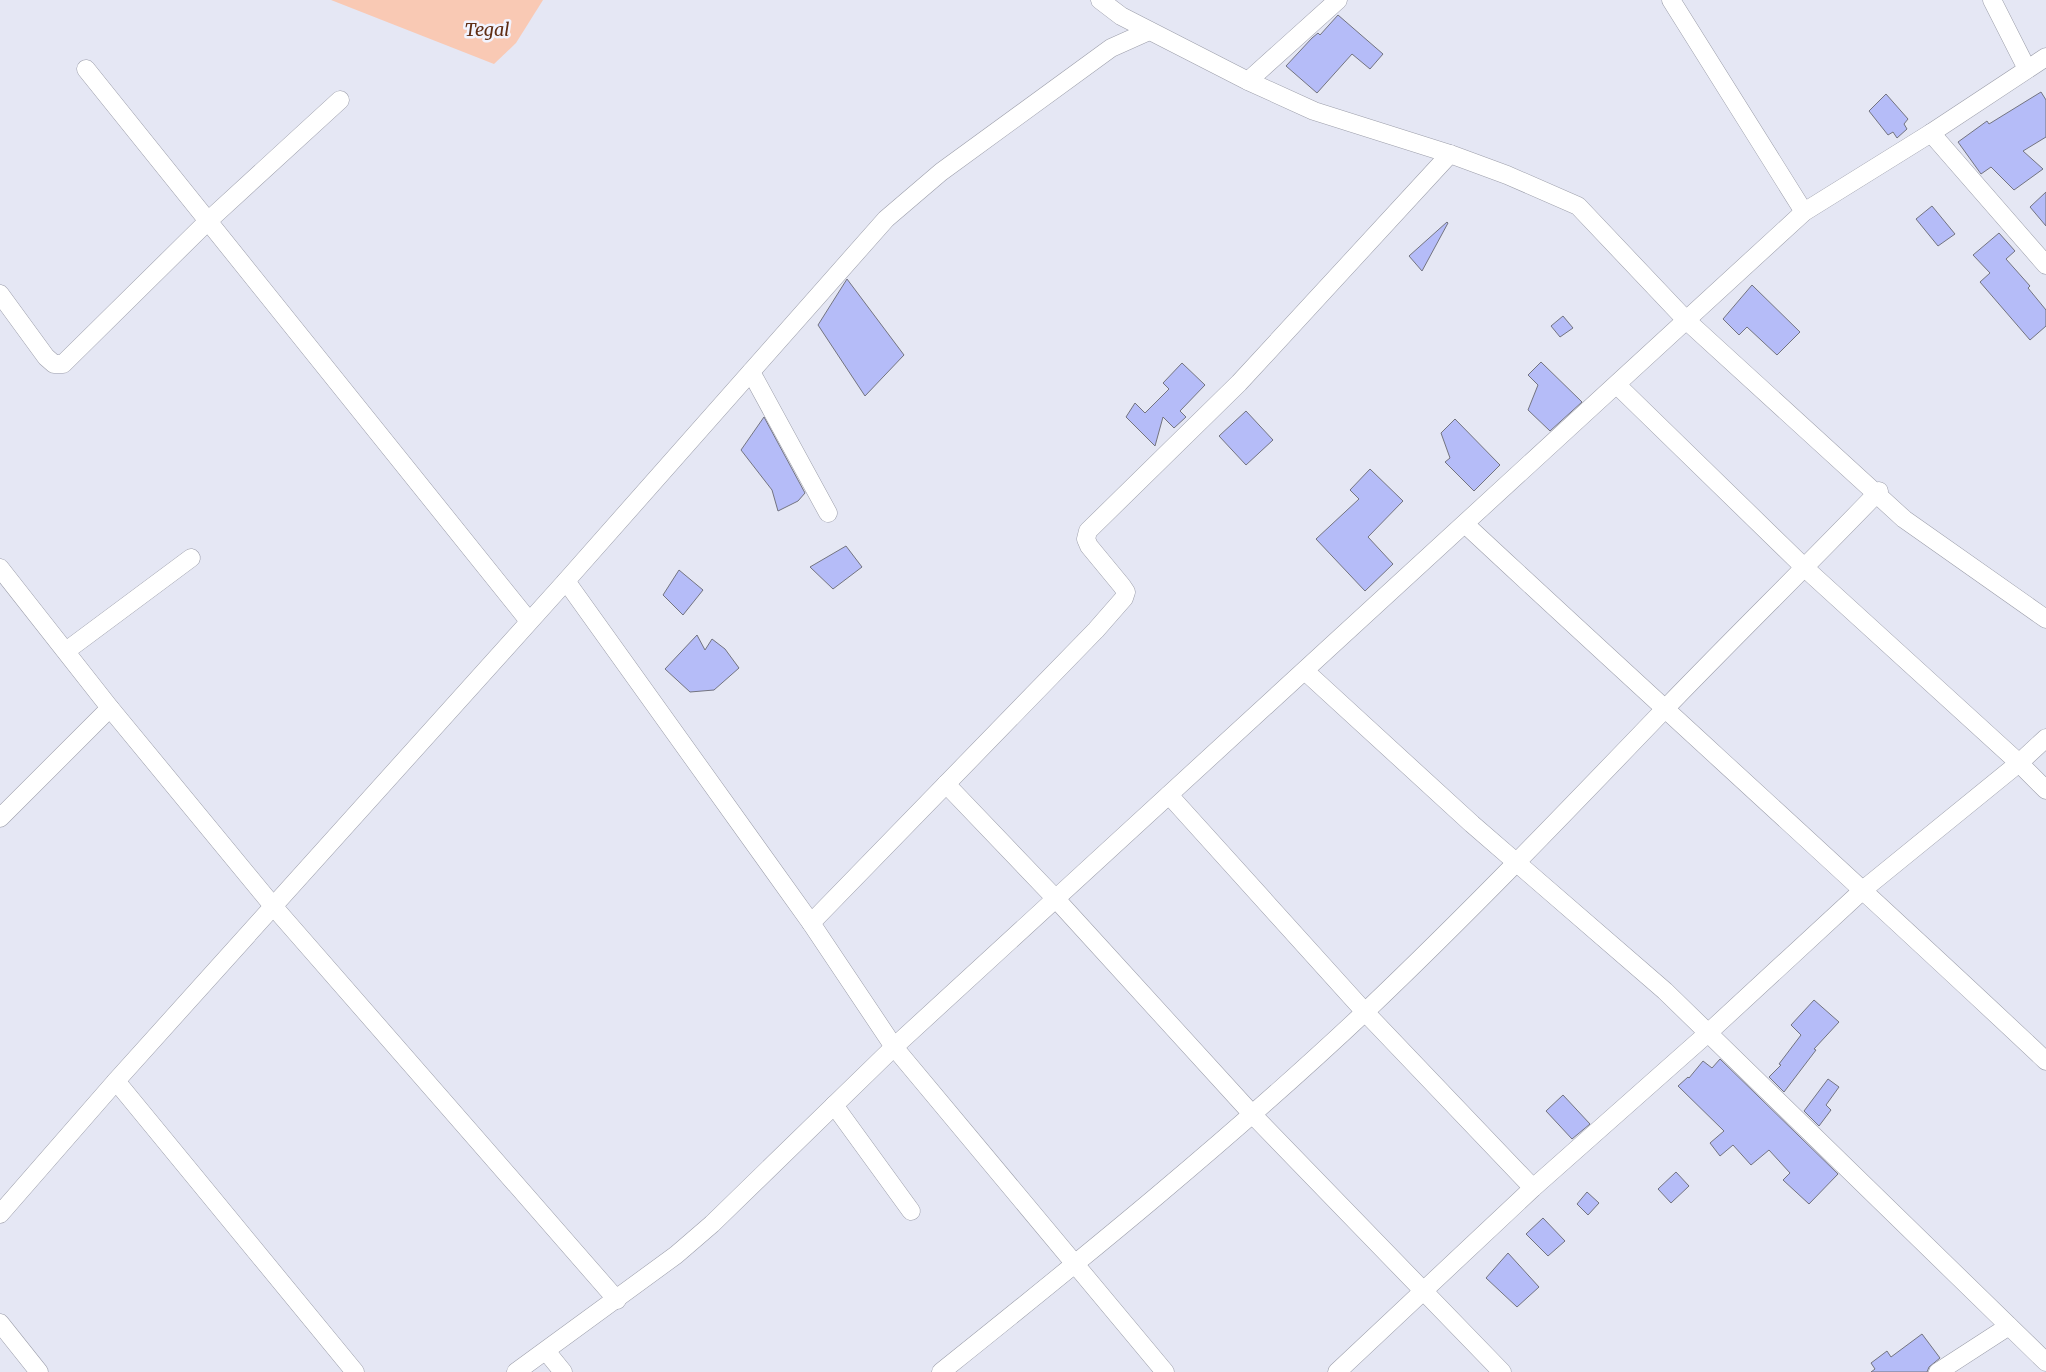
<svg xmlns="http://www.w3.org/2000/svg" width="2046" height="1372" font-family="Merriweather,serif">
<rect width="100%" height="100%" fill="#e5e7f4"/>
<polygon fill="#f9c9b4" points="331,0 543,0 516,43 494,64"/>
<g fill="#b5bcf8" stroke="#737480">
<polygon points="1338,15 1383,54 1370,69 1352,54 1317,93 1286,66 1312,38 1318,33 1320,35"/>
<polygon points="2041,92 2046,100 2046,137 2023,151 2043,169 2014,190 1991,167 1981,174 1958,142 1987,121 1989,124"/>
<polygon points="1886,94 1908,119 1904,124 1907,129 1897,138 1893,132 1888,135 1869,111"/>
<polygon points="2046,192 2046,226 2030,207"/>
<polygon points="1932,206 1955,234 1938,246 1916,219"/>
<polygon points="1447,222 1448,223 1422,271 1409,256"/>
<polygon points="1999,233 2015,251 2006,259 2030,286 2028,288 2046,310 2046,326 2030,340 1980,282 1990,273 1973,255"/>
<polygon points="847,279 904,355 865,396 818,325"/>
<polygon points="1752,285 1800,332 1777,355 1747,327 1739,335 1723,319"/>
<polygon points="1563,316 1573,328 1560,337 1551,326"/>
<polygon points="1541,362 1582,402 1550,431 1528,410 1538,385 1528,375"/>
<polygon points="1182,363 1205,385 1180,411 1186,417 1174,428 1163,417 1155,446 1126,417 1135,403 1145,413 1169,389 1163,383"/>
<polygon points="1246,411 1273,440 1246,465 1219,436"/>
<polygon points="764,417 805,493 798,501 778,511 772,490 741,450"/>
<polygon points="1455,419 1500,465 1474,491 1445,462 1450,458 1441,433"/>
<polygon points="1370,469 1403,501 1368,537 1393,564 1365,591 1316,539 1359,499 1350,490"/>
<polygon points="846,546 862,567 833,589 810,567"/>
<polygon points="679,570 703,590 683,615 663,595"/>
<polygon points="697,635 705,650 712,639 725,649 739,668 714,690 690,692 665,669"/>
<polygon points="1814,1000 1839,1022 1814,1049 1816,1050 1784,1092 1769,1077 1781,1065 1779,1064 1801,1035 1791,1025"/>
<polygon points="1720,1059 1838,1174 1809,1204 1783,1180 1790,1173 1769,1150 1751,1165 1733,1145 1720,1156 1710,1143 1724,1131 1678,1086 1688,1077 1689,1078 1703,1061 1712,1068"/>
<polygon points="1828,1079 1839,1087 1826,1105 1831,1110 1819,1126 1804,1111"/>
<polygon points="1563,1095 1590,1124 1572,1139 1546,1111"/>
<polygon points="1676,1172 1689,1186 1671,1203 1658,1189"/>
<polygon points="1587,1192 1599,1203 1588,1215 1577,1204"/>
<polygon points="1543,1218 1565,1241 1548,1256 1526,1234"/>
<polygon points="1508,1253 1539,1287 1517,1307 1486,1278"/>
<polygon points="1922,1334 1940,1358 1929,1367 1927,1372 1871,1372 1875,1369 1871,1363 1887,1351 1891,1357"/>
</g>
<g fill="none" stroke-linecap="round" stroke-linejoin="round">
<g stroke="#9c9eaa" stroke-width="19">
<g id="minor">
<polyline points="1100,0 1121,16 1248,81 1314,111 1450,154 1507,175 1578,206 1686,320 1904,519 2046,619"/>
<polyline points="1671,0 1804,212"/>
<polyline points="1992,0 2027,69"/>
<polyline points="86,69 529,621"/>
<polyline points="1248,81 1338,0"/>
<polyline points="1931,133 2046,265"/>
<polyline points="0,294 46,357 54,364 63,364 208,221 340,100"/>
<polyline points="751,372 828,513"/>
<polyline points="1617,385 1806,569 2019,763 2046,790"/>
<path d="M1465,524C1658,704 1854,880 2046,1061"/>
<polyline points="0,568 110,708 273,906 617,1300"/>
<polyline points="566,581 811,923 894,1047 1165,1372"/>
<polyline points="66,651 191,558"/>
<polyline points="1305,671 1472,824 1665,991 2046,1362"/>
<polyline points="946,784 1056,899 1252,1114 1502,1372"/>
<polyline points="1169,795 1365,1012 1533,1188"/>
<polyline points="0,818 110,708"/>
<polyline points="811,923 1096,630 1124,598 1126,592 1122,586 1089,546 1086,539 1088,531 1239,383 1450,154"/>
<polyline points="116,1081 355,1372"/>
<polyline points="834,1105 911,1211"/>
<polyline points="0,1214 116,1081 566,581 886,219 941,172 1111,48 1149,31"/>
<polyline points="0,1323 39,1372"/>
<polyline points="546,1351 563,1372"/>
<polyline points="516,1372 676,1255 712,1224 894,1047 1804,212 1931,133 2046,57"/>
<path d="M941,1372C1086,1256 1230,1139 1365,1012C1467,915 1564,814 1661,713C1733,638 1807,566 1879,491"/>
<polyline points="1337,1372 1533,1188 1708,1033 1864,889 2019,763 2046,738"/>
<polyline points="1938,1372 2009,1326"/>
</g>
</g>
<use href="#minor" stroke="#fff" stroke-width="18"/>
</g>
<g text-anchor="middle" stroke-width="5" stroke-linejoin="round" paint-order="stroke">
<g font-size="18" font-style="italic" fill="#602e15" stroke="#f2f4ff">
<text x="487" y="36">Tegal</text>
</g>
</g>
</svg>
